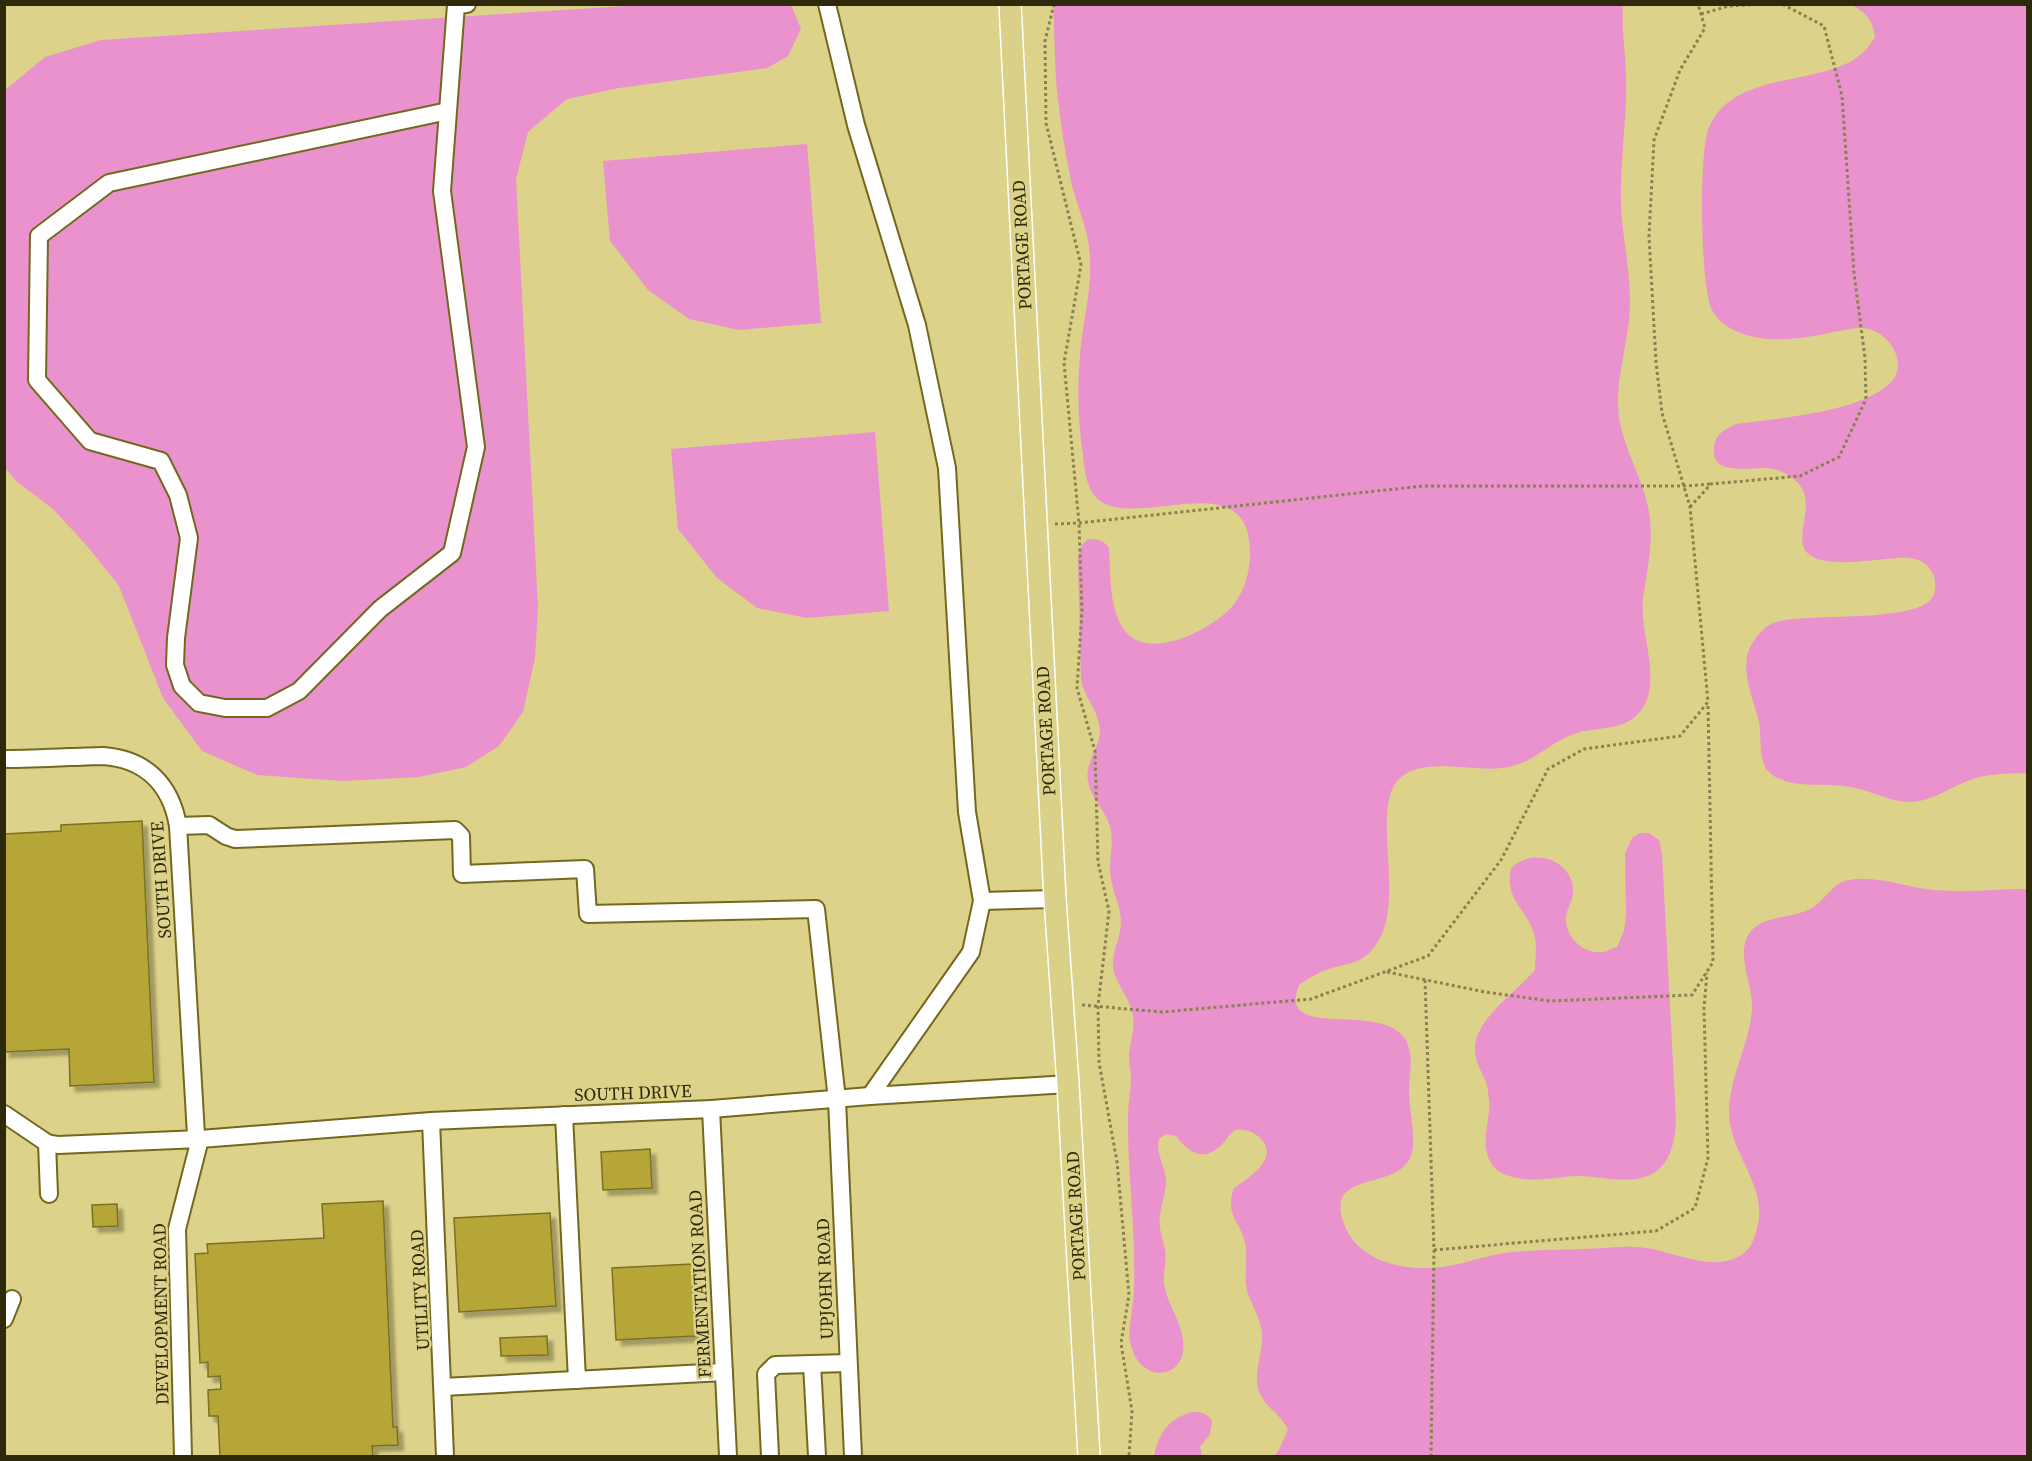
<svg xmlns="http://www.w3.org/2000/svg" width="2032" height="1461" font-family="'Source Serif 4',serif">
<defs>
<filter id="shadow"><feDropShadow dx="5.5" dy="5.5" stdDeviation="1.5" flood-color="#0004"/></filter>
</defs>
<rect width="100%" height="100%" fill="#ddd289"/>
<g fill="#ea92cd">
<polygon points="785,4 792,7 801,29 788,56 767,68 619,88 567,99 528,132 516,179 538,607 535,658 523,712 499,746 466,767 419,777 343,781 257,775 202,751 163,698 119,586 88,547 53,509 16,481 5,468 4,91 45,57 101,40 641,5"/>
<path d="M1053,5H1623C1621,30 1626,54 1626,79C1627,120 1620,161 1621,203C1622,236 1630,268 1630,302C1630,337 1617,371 1618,406C1619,441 1641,473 1648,507C1655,539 1647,568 1643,599C1639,634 1665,686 1638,714C1621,732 1595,726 1574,734C1548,743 1532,765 1502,768C1472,772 1423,756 1399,779C1368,810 1411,909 1371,951C1359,965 1341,964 1326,970C1316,974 1307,979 1299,985C1276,1043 1380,999 1406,1040C1407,1043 1410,1050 1410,1053C1412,1065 1409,1077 1409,1089C1409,1108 1414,1127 1413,1146C1409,1197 1322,1164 1344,1224C1359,1264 1410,1273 1448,1266C1467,1263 1485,1256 1504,1253C1537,1249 1571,1250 1604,1248C1619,1247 1633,1246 1647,1248C1677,1253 1717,1274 1744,1253C1752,1247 1755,1237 1757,1228C1769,1186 1729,1154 1729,1112C1729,1077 1750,1044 1752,1008C1753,984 1734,952 1751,931C1764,916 1793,918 1810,909C1826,901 1831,883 1849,880C1877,875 1907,888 1934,890C1965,893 1997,889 2027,889V1456H1274L1279,1450L1288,1429C1280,1413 1262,1406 1258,1388C1254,1370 1263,1352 1262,1334C1261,1317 1251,1306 1247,1290C1244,1276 1247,1263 1246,1249C1244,1223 1223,1217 1234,1188C1248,1178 1281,1158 1260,1138C1253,1131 1245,1129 1235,1130C1230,1134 1228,1137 1225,1141C1207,1163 1190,1155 1176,1136L1166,1134L1159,1139C1155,1155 1166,1166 1166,1182C1166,1193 1161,1204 1160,1216C1158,1228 1163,1238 1165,1250C1167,1261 1163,1272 1164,1284C1167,1304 1181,1320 1183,1340C1188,1379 1142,1386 1131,1346C1128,1337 1130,1327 1131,1317C1132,1307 1134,1297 1134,1287C1136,1230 1127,1172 1128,1114C1128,1103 1131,1091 1131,1080C1131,1072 1129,1063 1129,1055C1130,1042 1135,1030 1133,1016C1130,997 1115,984 1113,966C1112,951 1121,937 1121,922C1121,904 1110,888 1110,869C1110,856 1113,844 1111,830C1107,811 1091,799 1088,781C1084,761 1104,744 1099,724C1096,707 1084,697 1081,679L1078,558L1082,545L1088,539C1097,539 1104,540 1109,548C1111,574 1108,610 1126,632C1150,662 1216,628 1235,603C1248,585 1252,562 1249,540C1239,463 1120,539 1092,492C1086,481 1084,468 1083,455C1077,417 1077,374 1082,336C1086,310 1091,286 1090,260C1090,230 1075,204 1070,176C1065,151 1061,126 1058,100C1054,69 1055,36 1053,5Z"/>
<path d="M1851,5H2027V773C2008,774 1988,773 1970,780C1950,787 1933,801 1911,802C1892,803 1870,790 1850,787C1830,783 1808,787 1788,782C1780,780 1772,776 1767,770C1758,758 1762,736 1759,722C1754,701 1743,678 1747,656C1750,644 1759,632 1769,625C1780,619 1795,619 1807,618C1835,616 1906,618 1927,603C1935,598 1937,586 1934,577C1929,561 1915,557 1899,558C1879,559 1857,563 1836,562C1771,559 1825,509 1797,482C1789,474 1778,469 1767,468C1749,467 1710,477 1714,447C1715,434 1726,429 1736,424C1779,418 1855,413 1888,385C1910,367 1892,335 1869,329C1857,326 1841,331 1829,333C1810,337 1790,340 1770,339C1750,338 1722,330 1712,310C1700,286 1699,156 1708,130C1729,74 1806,85 1850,62C1861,56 1868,48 1875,37C1873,22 1866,11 1851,5Z"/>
<polygon points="807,144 821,323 739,330 689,319 648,290 610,241 603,161"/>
<polygon points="875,432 889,611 807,618 757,608 717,578 678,529 671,449"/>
<path d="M1640,833H1649L1659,840L1662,854L1676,1120C1675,1141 1671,1165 1650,1175C1628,1185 1600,1176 1577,1176C1558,1177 1536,1182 1518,1178C1507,1176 1497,1173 1491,1163C1479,1143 1491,1121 1489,1100C1488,1094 1488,1087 1486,1082C1482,1072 1476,1064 1475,1052C1472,1021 1516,992 1535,970C1535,959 1537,947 1535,937C1527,908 1504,901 1511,868C1522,859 1530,856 1544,858C1561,861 1575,876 1573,894C1572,903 1565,911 1566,921C1567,939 1585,955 1604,952C1608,951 1613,948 1617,947L1624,931L1626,914L1625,853L1632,838Z"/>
<path d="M1192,1412C1201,1412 1207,1413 1212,1421L1210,1434L1200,1447L1202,1456H1154C1159,1433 1168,1419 1192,1412Z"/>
</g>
<g fill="#b6a639" stroke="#7a6f25" stroke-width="1.5" filter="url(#shadow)">
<polygon points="142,821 154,1082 70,1086 69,1049 4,1052 4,834 61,831 61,825"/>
<polygon points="650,1149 652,1188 603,1190 601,1152"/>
<polygon points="383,1201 393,1427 397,1427 398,1445 372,1446 373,1456 220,1456 218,1416 209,1416 208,1390 221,1389 220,1376 208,1377 208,1362 200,1363 195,1254 208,1253 207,1244 324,1238 322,1204"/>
<polygon points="117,1204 118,1226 93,1227 92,1205"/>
<polygon points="550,1213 556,1306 459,1312 454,1218"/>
<polygon points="692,1264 695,1336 616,1340 612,1268"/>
<polygon points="547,1336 548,1355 501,1356 500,1338"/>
</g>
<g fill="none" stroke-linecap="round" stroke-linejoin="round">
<g stroke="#74681d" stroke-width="20">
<g id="minor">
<polyline points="827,4 856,125 917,325 947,468 967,812 982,901 1055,899"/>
<polyline points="448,111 109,183 39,236 37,380 90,441 161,461 178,495 189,538 176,638 175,665 182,686 199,703 225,708 267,708 299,691 380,609 452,553 476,447 442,191 456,5 467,4"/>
<path d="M4,759C26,759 48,758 70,757C81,757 92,756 103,756C146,759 171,785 178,826L196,1135L200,1139L431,1121L711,1109L870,1096L1068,1084"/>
<polyline points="178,826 209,825 226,836 235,839 455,830 461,836 462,874 585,869 588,914 816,909 837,1100 853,1456"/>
<polyline points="870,1096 971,952 982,901"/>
<polyline points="711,1109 728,1456"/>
<polyline points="4,1114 47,1143 58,1145 200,1139 177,1229 183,1456"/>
<polyline points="564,1115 577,1380"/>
<polyline points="431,1121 445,1456"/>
<polyline points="47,1143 49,1194"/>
<polyline points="4,1319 12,1299"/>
<polyline points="812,1364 817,1456"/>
<polyline points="443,1387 724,1372"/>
<polyline points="770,1456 766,1374 775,1365 848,1363"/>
</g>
</g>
<g stroke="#fff" stroke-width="24">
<polyline id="major" points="1010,4 1055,899 1068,1084 1089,1456"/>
</g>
<g stroke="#89824d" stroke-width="3" stroke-dasharray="3 3" stroke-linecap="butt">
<polyline points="1054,4 1045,41 1046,123 1081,265 1064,363 1079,523 1082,611 1077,688 1095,751 1098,862 1109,911 1098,1006 1099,1062 1117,1162 1129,1295 1121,1343 1132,1411 1129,1456"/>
<polyline points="1701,14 1729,6 1765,4"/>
<polyline points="1690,507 1711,484 1800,476 1839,457 1866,399 1865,358 1854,273 1842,96 1824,26 1782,4"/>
<polyline points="1055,524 1079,523 1423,486 1684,486 1711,484"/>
<polyline points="1387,972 1485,992 1550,1001 1692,995 1713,962 1708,704"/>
<polyline points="1425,980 1434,1250 1431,1456"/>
<polyline points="1082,1005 1162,1012 1311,999 1428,956 1501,860 1548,769 1584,749 1680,736 1708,702 1690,507 1662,413 1656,362 1649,236 1654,140 1680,70 1705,28 1698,4"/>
<polyline points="1434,1250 1656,1231 1695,1208 1708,1158 1704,1008 1707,973"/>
</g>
<use href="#minor" stroke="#fff" stroke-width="16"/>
<use href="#major" stroke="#dad088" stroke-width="21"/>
</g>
<g text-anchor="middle" stroke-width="5" stroke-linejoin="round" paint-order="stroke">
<g font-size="18" fill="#2d290a" stroke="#ddd289">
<text transform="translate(1022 245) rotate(-93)" y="6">PORTAGE ROAD</text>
<text transform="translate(1046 731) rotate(-93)" y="6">PORTAGE ROAD</text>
<text transform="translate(161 880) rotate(-94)" y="6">SOUTH DRIVE</text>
<text transform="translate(633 1093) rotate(-2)" y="6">SOUTH DRIVE</text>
<text transform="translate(1076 1216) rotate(-93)" y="6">PORTAGE ROAD</text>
<text transform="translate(825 1279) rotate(-92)" y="6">UPJOHN ROAD</text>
<text transform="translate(700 1284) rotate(-93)" y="6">FERMENTATION ROAD</text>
<text transform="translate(420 1290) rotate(-93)" y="6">UTILITY ROAD</text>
<text transform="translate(161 1314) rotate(-91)" y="6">DEVELOPMENT ROAD</text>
</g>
</g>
<rect width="2032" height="1461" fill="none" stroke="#2d290a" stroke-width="12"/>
</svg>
